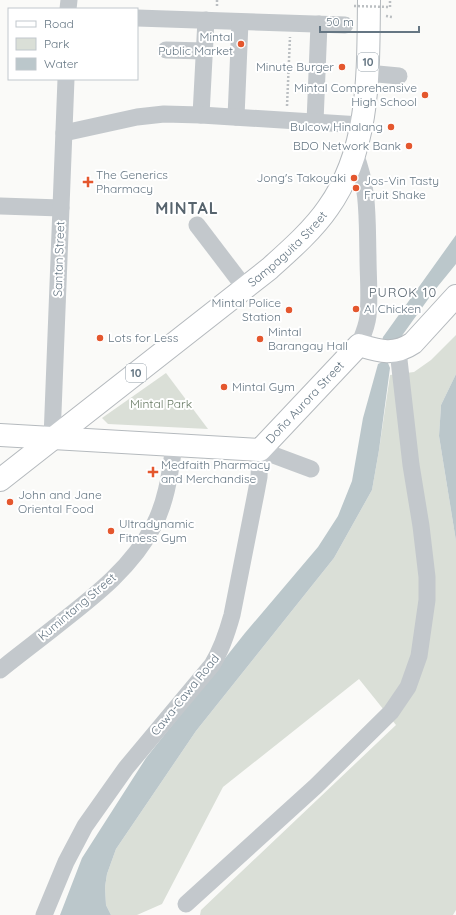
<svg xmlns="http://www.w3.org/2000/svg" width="456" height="915" font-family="Quicksand,sans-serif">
<rect width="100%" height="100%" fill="#fafaf8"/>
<g fill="#dadfd7">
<polygon points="456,335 456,374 441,405 439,436 456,541 456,910 453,915 200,915 201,910 396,725 359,679 223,787 162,904 137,915 111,915 106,905 105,887 107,874 116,849 196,731 334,558 372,490 379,450 390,375 414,372 431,360"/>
<polygon points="166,373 208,429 108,424 102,418"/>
</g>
<g fill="#bbc7cb">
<polygon points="456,235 456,264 434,291 396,344 382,341 383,337"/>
<polygon points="382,362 388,363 390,368 379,450 372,490 334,558 196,731 116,849 107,874 105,887 106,905 111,915 60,915 82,858 146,758 245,633 318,547 338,516 352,481 363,418 378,364"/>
<polygon points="456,374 456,541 439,436 441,405"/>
</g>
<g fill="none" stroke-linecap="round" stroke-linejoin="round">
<g stroke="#b5babe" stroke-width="24">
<g id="major">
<path id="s1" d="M0,435L260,450L359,345C379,351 394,356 413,343L456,296"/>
</g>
</g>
<g stroke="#b4b9bd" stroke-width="24">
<g id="highway">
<path id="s2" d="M0,480L269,269C289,251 313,230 328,208C371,148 368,70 369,0"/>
</g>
</g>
<g stroke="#bbbfc2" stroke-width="2.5" stroke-dasharray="2 2" stroke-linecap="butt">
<polyline points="217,6 217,0"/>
<polyline points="390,7 390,0"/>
<polyline points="386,16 392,17"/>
<polyline points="287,106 290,37"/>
</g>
<g stroke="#c3c8cc" stroke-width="17">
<polyline points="68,9 69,0"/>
<polyline points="137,18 345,25"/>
<polyline points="166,50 204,51"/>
<polyline points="367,73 399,76"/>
<polyline points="201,115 206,20"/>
<polyline points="236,117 240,22"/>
<polyline points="315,122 319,24"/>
<polyline points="64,133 137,117 164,114 201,115 361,125"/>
<path d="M355,154C369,187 367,222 368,257C368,276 370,296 368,316C367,326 363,335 359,345"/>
<polyline points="0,206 61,208"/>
<polyline points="197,225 245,288"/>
<polyline points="52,438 66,79"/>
<path d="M0,670C20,654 40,639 60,623C96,595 133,566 154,525C167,500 170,472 174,446"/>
<polyline points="186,904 316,786 391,712 408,687 419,656 427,600 427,577 421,526 411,465 398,351"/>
<path d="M44,915L66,862L85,826L126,768L212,665C222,649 227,633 232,615L256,493L259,477L260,450L311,469"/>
</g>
<use href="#major" stroke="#fff" stroke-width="22"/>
<use href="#highway" stroke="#fff" stroke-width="22"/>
<polyline stroke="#bbbfc2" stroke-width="2.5" stroke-dasharray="2 2" stroke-linecap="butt" points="354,6 390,7"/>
</g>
<g fill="#e4572e" stroke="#fff" stroke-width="1.5">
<circle cx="241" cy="44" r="4"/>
<circle cx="342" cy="67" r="4"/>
<circle cx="425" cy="95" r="4"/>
<circle cx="391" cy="127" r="4"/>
<circle cx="409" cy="146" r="4"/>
<circle cx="354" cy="178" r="4"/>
<path d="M86 176h4v4h4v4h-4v4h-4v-4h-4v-4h4z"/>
<circle cx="356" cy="188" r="4"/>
<circle cx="356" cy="309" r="4"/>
<circle cx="289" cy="310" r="4"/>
<circle cx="100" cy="338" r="4"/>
<circle cx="260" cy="339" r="4"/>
<circle cx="224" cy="387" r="4"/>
<path d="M151 466h4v4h4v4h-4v4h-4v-4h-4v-4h4z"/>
<circle cx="10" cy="502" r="4"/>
<circle cx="111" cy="531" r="4"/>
</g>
<g text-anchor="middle" stroke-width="4" stroke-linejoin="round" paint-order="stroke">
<g fill="#fff" stroke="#939fa8" stroke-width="1">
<rect x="358" y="53" width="20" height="18" rx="3"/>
<rect x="126" y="364" width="20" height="18" rx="3"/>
</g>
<g font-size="11" font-weight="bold" fill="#657683">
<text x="368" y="66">10</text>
<text x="136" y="377">10</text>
</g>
<g font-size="12" fill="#657683" stroke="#fff" text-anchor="start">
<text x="233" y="41" text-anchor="end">Mintal<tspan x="233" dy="14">Public Market</tspan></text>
<text x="334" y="71" text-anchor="end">Minute Burger</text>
<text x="417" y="92" text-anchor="end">Mintal Comprehensive<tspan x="417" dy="14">High School</tspan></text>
<text x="383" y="131" text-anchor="end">Bulcow Hinalang</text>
<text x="401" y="150" text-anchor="end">BDO Network Bank</text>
<text x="96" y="179">The Generics<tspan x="96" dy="14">Pharmacy</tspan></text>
<text x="346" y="182" text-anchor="end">Jong's Takoyaki</text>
<text x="364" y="185">Jos-Vin Tasty<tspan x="364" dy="14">Fruit Shake</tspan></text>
<text x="281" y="307" text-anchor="end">Mintal Police<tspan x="281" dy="14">Station</tspan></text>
<text x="364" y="313">Al Chicken</text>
<text x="268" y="336">Mintal<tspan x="268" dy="14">Barangay Hall</tspan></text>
<text x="108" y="342">Lots for Less</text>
<text x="232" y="391">Mintal Gym</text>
<text x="161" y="469">Medfaith Pharmacy<tspan x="161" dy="14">and Merchandise</tspan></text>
<text x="18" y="499">John and Jane<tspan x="18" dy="14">Oriental Food</tspan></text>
<text x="119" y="528">Ultradynamic<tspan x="119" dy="14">Fitness Gym</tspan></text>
</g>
<g font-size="12" fill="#657683" stroke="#fff">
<text dy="4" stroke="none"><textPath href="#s2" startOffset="369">Sampaguita Street</textPath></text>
<text transform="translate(59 259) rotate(-88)" y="4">Santan Street</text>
<text dy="4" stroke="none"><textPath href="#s1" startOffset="326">Doña Aurora Street</textPath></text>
<text transform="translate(77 607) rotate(-40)" y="4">Kumintang Street</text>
<text transform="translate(185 695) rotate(-51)" y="4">Cawa-Cawa Road</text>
</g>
<g font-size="12" fill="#687a64" stroke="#fff">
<text x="161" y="408">Mintal Park</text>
</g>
<g font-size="13" letter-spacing="1" fill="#57646e" stroke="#fff">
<text x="403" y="297">PUROK 10</text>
</g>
<g font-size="16" font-weight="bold" letter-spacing="1" fill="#57646e" stroke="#fff">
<text x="187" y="214">MINTAL</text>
</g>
</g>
<rect x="8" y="8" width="130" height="72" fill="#ffffff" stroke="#c1c8cd"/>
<rect x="16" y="21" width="20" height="6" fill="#ffffff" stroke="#c1c8cd"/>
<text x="44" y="28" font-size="12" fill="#657683">Road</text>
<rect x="16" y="38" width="20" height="12" fill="#dadfd7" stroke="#c1c8cd"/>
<text x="44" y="48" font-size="12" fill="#657683">Park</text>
<rect x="16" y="58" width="20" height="12" fill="#bbc7cb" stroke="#c1c8cd"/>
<text x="44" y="68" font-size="12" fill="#657683">Water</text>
<path d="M320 26v6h99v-6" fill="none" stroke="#657683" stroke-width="2"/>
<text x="326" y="26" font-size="12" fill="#657683" stroke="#ffffff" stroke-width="3" paint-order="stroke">50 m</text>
</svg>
